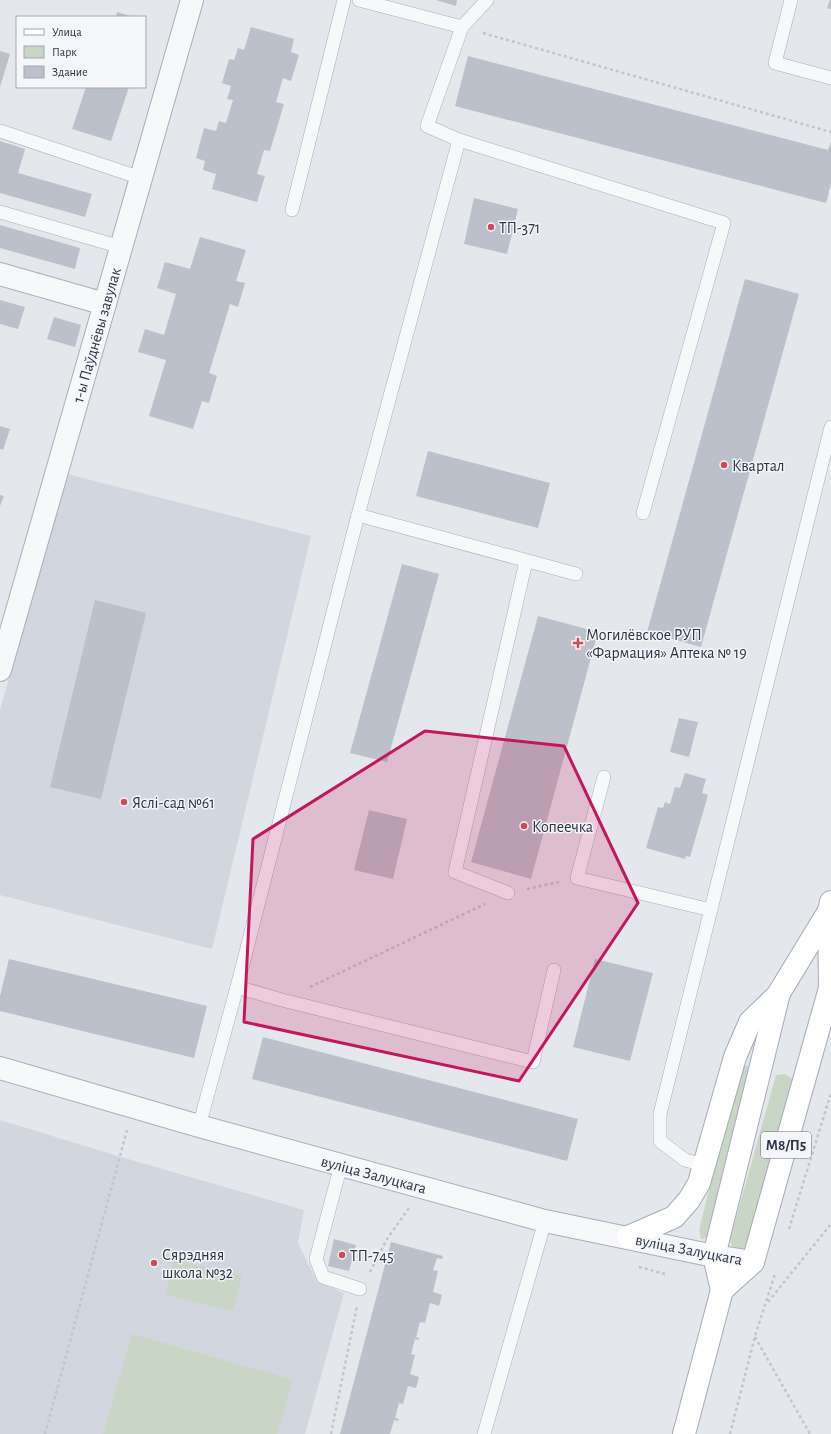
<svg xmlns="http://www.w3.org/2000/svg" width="831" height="1434" font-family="'Alegreya Sans',sans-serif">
<rect width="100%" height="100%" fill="#e4e7ec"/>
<g fill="#d2d6de">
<polygon points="67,474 311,536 212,949 0,895 0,710"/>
<polygon points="0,1120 121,1157 304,1210 298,1243 317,1282 344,1293 305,1434 0,1434"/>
</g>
<g fill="#c9d6c5">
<polygon points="747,1065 752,1077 711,1238 701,1239 699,1230 739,1071"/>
<polygon points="785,1074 793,1079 786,1110 746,1249 733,1249 730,1240 776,1075"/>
<polygon points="174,1260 242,1276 233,1311 166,1295"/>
<polygon points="132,1334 293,1380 277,1434 103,1434"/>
</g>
<g fill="#bbc0ca">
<polygon points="436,0 457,0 456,6"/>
<polygon points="830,0 831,0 831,9 827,8"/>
<polygon points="117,12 134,17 116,17"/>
<polygon points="251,27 294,39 291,52 299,55 291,81 283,78 276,102 284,104 270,151 264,150 257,174 265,176 257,202 212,189 216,174 203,170 205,161 196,158 204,128 216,131 219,121 226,123 233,100 227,99 231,86 222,83 229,59 234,60 238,48 244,50"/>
<polygon points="0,51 10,54 0,87"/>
<polygon points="468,56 828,150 831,142 831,183 826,203 455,106"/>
<polygon points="86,87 129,87 111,141 72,129"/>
<polygon points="0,141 25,149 18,173 92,194 85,217 0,193"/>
<polygon points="474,198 518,209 507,254 464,244"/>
<polygon points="0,225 80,248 75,269 0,248"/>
<polygon points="200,237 246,250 236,281 245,283 238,307 230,304 209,373 217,376 209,403 202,401 193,429 149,416 166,360 138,352 145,329 164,335 176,294 157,288 165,262 190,269"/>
<polygon points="745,279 799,294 701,647 647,632"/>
<polygon points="0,300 25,307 18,329 0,324"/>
<polygon points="54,317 81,325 75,347 47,339"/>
<polygon points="0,426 10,429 3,450 0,449"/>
<polygon points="428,451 550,483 538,528 416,496"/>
<polygon points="0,495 4,496 0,506"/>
<polygon points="402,564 439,574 387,762 350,753"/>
<polygon points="95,600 146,613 101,799 50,787"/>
<polygon points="538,616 598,632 531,879 471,862"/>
<polygon points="679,718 698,722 689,757 670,752"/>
<polygon points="685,773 706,779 702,793 708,795 690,857 686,856 685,859 646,848 658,807 663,808 665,802 670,804 675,787 680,788"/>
<polygon points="369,810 407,819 393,879 354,870"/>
<polygon points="9,959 207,1006 194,1058 0,1011 0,996"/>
<polygon points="595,959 653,973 630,1061 573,1047"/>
<polygon points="263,1037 578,1119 567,1161 252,1079"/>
<polygon points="334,1239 356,1245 349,1271 328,1266"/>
<polygon points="391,1242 443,1256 442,1259 437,1258 433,1270 438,1271 433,1292 442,1295 439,1306 430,1303 425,1323 420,1322 416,1337 419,1338 419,1340 415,1339 411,1354 415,1355 410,1374 419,1377 416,1388 408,1386 403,1404 399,1403 395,1418 399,1419 398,1421 394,1420 390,1434 340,1434"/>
</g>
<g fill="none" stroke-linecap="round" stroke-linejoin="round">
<g stroke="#a9aeb7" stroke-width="14">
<g id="service">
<polyline points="359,0 462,27"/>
<polyline points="487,0 462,27 427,126 459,140 724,223 643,513"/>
<polyline points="791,0 775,63 831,78"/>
<polyline points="0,131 141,178"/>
<polyline points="292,210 344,0"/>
<polyline points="0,212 121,247"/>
<polyline points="358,515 576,574"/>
<polyline points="604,777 577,878 711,910"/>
<polyline points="508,893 455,872 526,561"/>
<polyline points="237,987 282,1000 533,1062 554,970"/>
<polyline points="199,1126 237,987 358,515 459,140"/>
<polyline points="341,1165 316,1259 323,1277 360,1289"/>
<polyline points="704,1165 685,1160 660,1141 660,1114 831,427"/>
<polyline points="484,1434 545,1221"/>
</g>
</g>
<g stroke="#a9aeb7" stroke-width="24">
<g id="minor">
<polyline points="0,274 105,304"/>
<polyline points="0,670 192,0"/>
<polyline points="0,1068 199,1126 545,1221 714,1256 753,1262"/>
</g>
</g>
<g stroke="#a3abb8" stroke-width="24">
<g id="primary">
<polyline points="628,1237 674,1217 689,1200 699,1183 735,1057 750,1022 779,994"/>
<polyline points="722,1290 714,1256 779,993 829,911"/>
<polyline points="684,1434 722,1290 753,1262 830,988 829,911 831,902"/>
</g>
</g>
<g stroke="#c2c5cb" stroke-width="2.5" stroke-dasharray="3 3" stroke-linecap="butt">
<polyline points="483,33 831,132"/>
<polyline points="527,889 559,882"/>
<polyline points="310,987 485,904"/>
<polyline points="789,1229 831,1093"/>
<polyline points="639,1267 665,1274"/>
<polyline points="370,1272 387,1239 409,1208"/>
<polyline points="768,1302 831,1224"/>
<polyline points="755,1337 810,1434"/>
<polyline points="45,1434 127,1130"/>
<polyline points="331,1434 357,1306"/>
<polyline points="730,1434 755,1336 775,1274"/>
</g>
<use href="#service" stroke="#f7f8fa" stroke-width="13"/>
<use href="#minor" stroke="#f7f8fa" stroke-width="22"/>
<use href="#primary" stroke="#fff" stroke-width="22"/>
</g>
<path fill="#c2185b" fill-opacity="0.2" stroke="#c2185b" stroke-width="3" stroke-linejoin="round" d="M425,731L564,746L638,903L519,1081L244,1022L253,839Z"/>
<g fill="#d1495b" stroke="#f4f6f9" stroke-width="1.5">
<circle cx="491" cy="227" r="4"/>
<circle cx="724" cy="465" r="4"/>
<path d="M576 637h4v4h4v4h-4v4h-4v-4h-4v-4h4z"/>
<circle cx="124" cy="802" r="4"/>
<circle cx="524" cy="826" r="4"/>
<circle cx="342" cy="1255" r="4"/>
<circle cx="154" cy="1263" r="4"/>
</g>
<g text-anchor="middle" stroke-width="3" stroke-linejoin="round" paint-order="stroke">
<rect fill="#f4f6f9" stroke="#676e7b" stroke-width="1" x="761" y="1132" width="50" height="26" rx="3"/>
<g font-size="15" font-weight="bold" fill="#2b3445">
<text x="786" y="1150">М8/П5</text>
</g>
<g font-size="16" fill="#2b3445" stroke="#f4f6f9" text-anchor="start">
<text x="499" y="233">ТП-371</text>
<text x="732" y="471">Квартал</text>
<text x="586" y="640">Могилёвское РУП<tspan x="586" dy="18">«Фармация» Аптека № 19</tspan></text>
<text x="132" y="808">Яслі-сад №61</text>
<text x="532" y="832">Копеечка</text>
<text x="162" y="1260">Сярэдняя<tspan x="162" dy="18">школа №32</tspan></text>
<text x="350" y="1261">ТП-745</text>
</g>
<g font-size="16" fill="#2b3445" stroke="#f4f6f9">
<text transform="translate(96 335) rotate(-74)" y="6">1-ы Паўднёвы завулак</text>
<text transform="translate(374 1174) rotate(15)" y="6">вуліца Залуцкага</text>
<text transform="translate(689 1249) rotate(11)" y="6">вуліца Залуцкага</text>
</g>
</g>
<rect x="16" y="16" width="130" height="72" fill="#f4f6f9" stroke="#a4a8b1"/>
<rect x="24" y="29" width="20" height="6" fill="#ffffff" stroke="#a4a8b1"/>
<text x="52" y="36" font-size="12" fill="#2b3445">Улица</text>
<rect x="24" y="46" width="20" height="12" fill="#c9d6c5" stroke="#a4a8b1"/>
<text x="52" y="56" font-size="12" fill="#2b3445">Парк</text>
<rect x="24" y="66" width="20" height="12" fill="#bbc0ca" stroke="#a4a8b1"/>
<text x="52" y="76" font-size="12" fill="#2b3445">Здание</text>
</svg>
